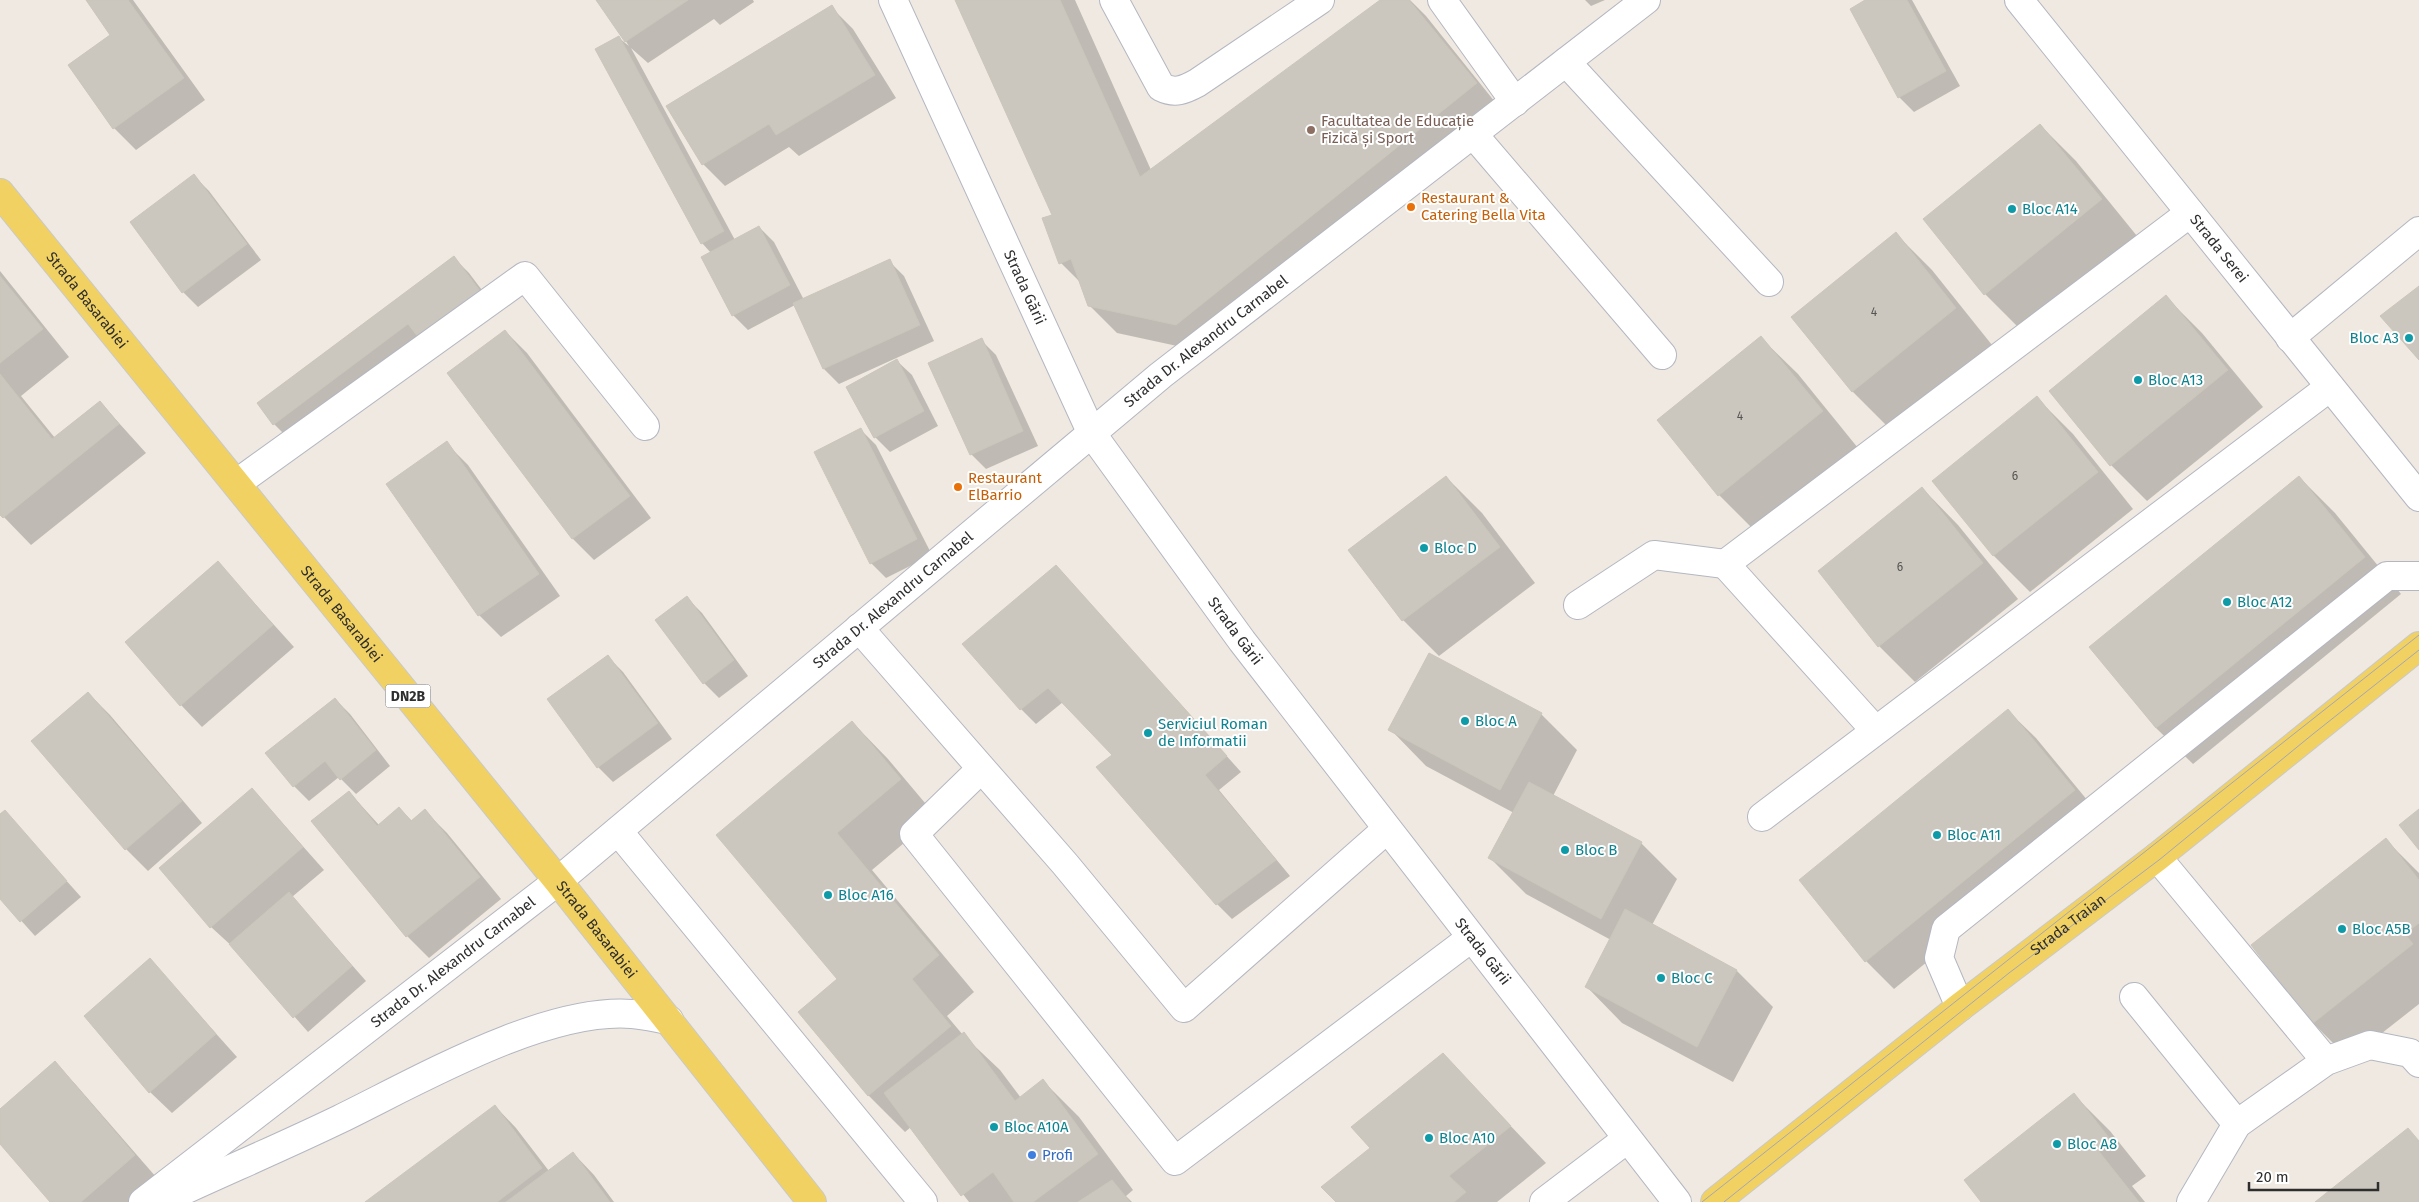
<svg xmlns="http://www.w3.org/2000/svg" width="2419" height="1202" font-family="'Fira Sans',sans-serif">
<rect width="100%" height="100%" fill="#efe9e1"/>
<g fill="#0003">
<polygon points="87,0 133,0 205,100 136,150 114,128 112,35"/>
<polygon points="598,0 753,0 754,2 720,25 714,19 648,63 631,48 735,240 759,227 774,242 804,300 889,261 904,276 934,341 839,384 824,369 795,305 748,330 733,315 711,253 702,243 619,38 629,46"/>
<polygon points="957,0 1075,0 1151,170 1382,0 1410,0 1426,16 1503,112 1205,352 1117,333 1089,305 1081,283 1061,263 1054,215"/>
<polygon points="1585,0 1605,0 1591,6"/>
<polygon points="1868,0 1912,0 1960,86 1914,112 1899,97"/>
<polygon points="831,7 853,29 896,98 799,156 789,147 725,186 703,164 668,106"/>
<polygon points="2040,125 2076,161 2137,236 2021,330 1985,294 1925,219"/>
<polygon points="194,176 209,191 261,260 198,307 183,292 131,223"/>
<polygon points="1896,234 1932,270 1992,345 1889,428 1853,392 1793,317"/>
<polygon points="454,258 469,273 497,310 289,439 274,424"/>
<polygon points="0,271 69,357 21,396 55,438 100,402 146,453 31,545 0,513"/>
<polygon points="2166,297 2202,333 2263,407 2147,501 2111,465"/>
<polygon points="505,331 527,353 651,518 594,560 573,539 449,374"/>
<polygon points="1761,338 1798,374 1858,448 1755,531 1719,495 1659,420"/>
<polygon points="981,340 996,355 1038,446 986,469 971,454"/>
<polygon points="897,361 912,375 938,426 890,452 875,437"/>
<polygon points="2037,398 2073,434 2133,509 2030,592 1994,556 1934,481"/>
<polygon points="861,430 876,445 932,555 886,578 871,563"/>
<polygon points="446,443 468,465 560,596 501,637 479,615"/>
<polygon points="1446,477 1482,513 1535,583 1439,656 1403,620 1350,550"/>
<polygon points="2299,477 2335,513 2401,594 2193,764 2156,728 2091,647"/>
<polygon points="1922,488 1958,525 2018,599 1915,682 1879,646 1819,571"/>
<polygon points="218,563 294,647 202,727 181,705"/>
<polygon points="1056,566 1241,772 1219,790 1290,876 1232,919 1217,904 1114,755 1063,702 1036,724 1021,709"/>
<polygon points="687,598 702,613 748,676 719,698 704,683"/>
<polygon points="608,657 623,672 672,739 613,782 598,767"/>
<polygon points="88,693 110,715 202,823 148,871 126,849 33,741"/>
<polygon points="335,699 350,714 390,766 356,794 339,777 309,801 294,786"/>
<polygon points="2008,711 2036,738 2102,818 1894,989 1866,961"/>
<polygon points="1541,714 1577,750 1553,796 1641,843 1677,879 1652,925 1737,971 1773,1007 1733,1082 1622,1023 1586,986 1611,940 1526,894 1490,858 1514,813 1426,766 1390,729"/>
<polygon points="852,722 888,759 936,816 872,870 974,992 947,1016 963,1035 1000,1070 1021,1098 1043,1081 1079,1117 1133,1190 1126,1196 1132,1202 969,1202 911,1127 905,1132 869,1096 800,1012 839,980 718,835"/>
<polygon points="252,789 324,870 292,897 366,981 308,1032 234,948 211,927"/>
<polygon points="349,792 379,825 399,808 412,821 425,811 447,833 501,899 429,958 407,936 313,821"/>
<polygon points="5,812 81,897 35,936 0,897 0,816"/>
<polygon points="2386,840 2419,873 2419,1004 2349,1059 2313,1023"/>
<polygon points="150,960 237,1057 172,1113 150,1092"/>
<polygon points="1443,1055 1546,1163 1497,1202 1338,1202 1372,1148"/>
<polygon points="55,1063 76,1085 156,1177 128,1202 51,1202 0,1142 0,1111"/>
<polygon points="2074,1095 2110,1131 2146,1176 2132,1186 2145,1202 1983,1202"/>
<polygon points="495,1106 516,1128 549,1171 573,1153 594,1175 614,1202 367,1202"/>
</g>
<g fill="#cbc7bf" stroke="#cbc5ba">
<polygon points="86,0 128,0 184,78 113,129 68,65 110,35"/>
<polygon points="596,0 688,0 625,42"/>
<polygon points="955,0 1060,0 1140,177 1380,0 1409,0 1477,83 1176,325 1088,306 1071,259 1059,264 1042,218 1052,215"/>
<polygon points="1865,0 1907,0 1946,71 1898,98 1850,9"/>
<polygon points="832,5 875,75 776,135 769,124 702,165 666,106"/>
<polygon points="619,36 724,231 701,244 595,49"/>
<polygon points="2040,124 2102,199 1984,295 1923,219"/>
<polygon points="194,174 247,244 182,293 130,222"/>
<polygon points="759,226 790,285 732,316 701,257"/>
<polygon points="1896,232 1956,308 1852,392 1791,317"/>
<polygon points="454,256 483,295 421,341 408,324 273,425 257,403"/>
<polygon points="890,259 920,325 823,369 793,303"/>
<polygon points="0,276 43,329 0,363"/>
<polygon points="2419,286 2419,360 2380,316"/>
<polygon points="2166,295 2228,370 2110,466 2049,391"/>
<polygon points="505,330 630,496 572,539 447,373"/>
<polygon points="1761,336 1823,411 1718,496 1657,420"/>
<polygon points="982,338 1023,431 970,455 928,363"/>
<polygon points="897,359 924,411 874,438 846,387"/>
<polygon points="0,374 52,439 100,401 119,424 3,518 0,515"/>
<polygon points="2037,396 2098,472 1993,556 1932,481"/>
<polygon points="861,428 917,539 870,564 814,452"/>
<polygon points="447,441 539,574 478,616 386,484"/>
<polygon points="1446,476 1500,547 1402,621 1348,550"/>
<polygon points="2299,476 2365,557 2156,728 2089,647"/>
<polygon points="1922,487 1983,563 1878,647 1818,571"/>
<polygon points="218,561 273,625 180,706 125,642"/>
<polygon points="1056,565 1227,756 1205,775 1276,860 1216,905 1096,767 1112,755 1048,688 1020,710 962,644"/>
<polygon points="687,596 734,660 703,684 655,620"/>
<polygon points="1429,653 1542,713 1500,790 1388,730"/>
<polygon points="608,655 658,723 597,768 547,699"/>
<polygon points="88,692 182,801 125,850 31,741"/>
<polygon points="335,698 376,750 340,780 325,761 293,787 265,753"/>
<polygon points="2008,709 2075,790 1865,962 1799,880"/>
<polygon points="852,721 901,779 837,833 939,955 912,979 951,1026 868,1096 798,1012 837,979 716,835"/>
<polygon points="1529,782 1642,842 1601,919 1488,858"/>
<polygon points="252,788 303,847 210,928 159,868"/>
<polygon points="349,791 377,826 399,807 411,821 425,809 480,877 406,937 311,821"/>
<polygon points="2419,809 2419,850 2399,825"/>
<polygon points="5,810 67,881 20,922 0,899 0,814"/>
<polygon points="2386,838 2419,880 2419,923 2405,934 2413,944 2312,1024 2251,945"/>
<polygon points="289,892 352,966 293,1018 229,944"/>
<polygon points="1625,909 1737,970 1697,1047 1585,987"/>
<polygon points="150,958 216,1034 149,1093 84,1016"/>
<polygon points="964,1032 1015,1101 1043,1079 1098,1154 1033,1202 1014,1202 993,1172 961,1196 884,1093"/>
<polygon points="1443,1053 1511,1126 1449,1176 1466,1192 1454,1202 1336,1202 1321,1187 1370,1148 1351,1127"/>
<polygon points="55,1061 135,1155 81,1202 50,1202 0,1144 0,1109"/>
<polygon points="2074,1093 2110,1139 2097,1149 2139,1202 1981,1202 1964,1180"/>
<polygon points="495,1105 542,1168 497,1202 365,1202"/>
<polygon points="2408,1128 2419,1141 2419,1202 2315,1202"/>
<polygon points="573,1152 610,1202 506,1202"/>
<polygon points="1112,1180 1130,1202 1078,1202"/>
</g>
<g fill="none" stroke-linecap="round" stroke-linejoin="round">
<g stroke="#b4b7c1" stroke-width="30">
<g id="minor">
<path id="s1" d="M893,0L1092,434L1242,641L1677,1202"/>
<path d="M1114,0L1161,87C1175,94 1184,90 1197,83L1320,0"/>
<polyline points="1442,0 1515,102"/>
<path id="s2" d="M2019,0L2419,497"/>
<polyline points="1566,62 1769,282"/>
<polyline points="1473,134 1662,355"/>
<polyline points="2290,338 2419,231"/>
<polyline points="237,483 525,276 645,426"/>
<polyline points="1578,605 1654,555 1725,564"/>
<polyline points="859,628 1065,864 1184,1008 1387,829"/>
<polyline points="1875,730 1725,564 2190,213"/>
<polyline points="981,769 914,834 1175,1161 1471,938"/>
<polyline points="1762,817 2330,387"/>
<polyline points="618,831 923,1202"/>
<polyline points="2157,857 2326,1061"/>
<polyline points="2134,997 2237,1124"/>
<polyline points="1960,1007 1939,958 1946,929 2387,576 2419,576"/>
<path d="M165,1199C223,1172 282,1147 340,1119C418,1081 545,1007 632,1014C644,1015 657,1018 669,1020"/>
<path id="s3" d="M143,1202L558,881L1161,375L1646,0"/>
<polyline points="1544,1202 1627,1139"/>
<polyline points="2191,1202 2237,1124 2326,1061 2370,1045 2410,1053 2419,1063"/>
</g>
</g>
<g stroke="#c9c9c9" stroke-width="30">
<g id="major">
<path id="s4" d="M0,193L558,881L812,1202"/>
<path id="s5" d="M1715,1202L1960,1007L2157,857L2419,646"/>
</g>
</g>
<use href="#minor" stroke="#fff" stroke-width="28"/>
<use href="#major" stroke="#f2d163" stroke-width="28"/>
<g stroke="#a3a6b8" stroke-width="1">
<polyline points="1702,1202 2419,635"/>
<polyline points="1724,1202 2009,973 2159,860 2313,734 2419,650"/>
</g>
</g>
<circle fill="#8d6e63" stroke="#fff" stroke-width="2" cx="1311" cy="130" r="5"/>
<g fill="#e8710a" stroke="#fff" stroke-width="2">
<circle cx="1411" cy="207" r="5"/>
<circle cx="958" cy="487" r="5"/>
</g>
<g fill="#0f9aa8" stroke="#fff" stroke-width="2">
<circle cx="2012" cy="209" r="5"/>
<circle cx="2409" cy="338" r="5"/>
<circle cx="2138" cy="380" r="5"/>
<circle cx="1424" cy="548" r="5"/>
<circle cx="2227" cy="602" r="5"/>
<circle cx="1465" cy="721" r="5"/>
<circle cx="1148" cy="733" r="5"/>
<circle cx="1937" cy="835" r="5"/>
<circle cx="1565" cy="850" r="5"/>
<circle cx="828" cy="895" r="5"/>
<circle cx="2342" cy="929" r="5"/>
<circle cx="1661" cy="978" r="5"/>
<circle cx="994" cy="1127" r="5"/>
<circle cx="1429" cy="1138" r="5"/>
<circle cx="2057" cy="1144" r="5"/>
</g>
<circle fill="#3f7fe0" stroke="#fff" stroke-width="2" cx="1032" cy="1155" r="5"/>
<g text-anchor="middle" stroke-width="4" stroke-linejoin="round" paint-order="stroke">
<g font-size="12" fill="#555452">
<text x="1874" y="316">4</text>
<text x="1740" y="420">4</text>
<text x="2015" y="480">6</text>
<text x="1900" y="571">6</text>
</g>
<rect fill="#fff" stroke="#6d6d6d" stroke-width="1" x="385.5" y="684.5" width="45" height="23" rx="4"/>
<g font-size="14" font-weight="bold" fill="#2e2e2e">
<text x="408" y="701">DN2B</text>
</g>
<g font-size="15" fill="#785e54" stroke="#fff" text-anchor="start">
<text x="1321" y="126">Facultatea de Educație<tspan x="1321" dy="17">Fizică și Sport</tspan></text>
</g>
<g font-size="15" fill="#c56008" stroke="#fff" text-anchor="start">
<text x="1421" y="203">Restaurant &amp;<tspan x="1421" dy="17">Catering Bella Vita</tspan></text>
<text x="968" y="483">Restaurant<tspan x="968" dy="17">ElBarrio</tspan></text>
</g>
<g font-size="15" fill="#0d838f" stroke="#fff" text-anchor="start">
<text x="2022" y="214">Bloc A14</text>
<text x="2399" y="343" text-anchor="end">Bloc A3</text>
<text x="2148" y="385">Bloc A13</text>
<text x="1434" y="553">Bloc D</text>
<text x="2237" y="607">Bloc A12</text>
<text x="1475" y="726">Bloc A</text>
<text x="1158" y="729">Serviciul Roman<tspan x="1158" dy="17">de Informatii</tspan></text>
<text x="1947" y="840">Bloc A11</text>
<text x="1575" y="855">Bloc B</text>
<text x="838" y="900">Bloc A16</text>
<text x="2352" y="934">Bloc A5B</text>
<text x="1671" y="983">Bloc C</text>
<text x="1004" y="1132">Bloc A10A</text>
<text x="1439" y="1143">Bloc A10</text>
<text x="2067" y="1149">Bloc A8</text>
</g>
<g font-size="15" fill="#2e2e2e" stroke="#fff">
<text dy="5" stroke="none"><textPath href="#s2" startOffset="319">Strada Serei</textPath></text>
<text dy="5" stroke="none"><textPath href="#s1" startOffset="316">Strada Gării</textPath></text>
<text dy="5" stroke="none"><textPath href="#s4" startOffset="138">Strada Basarabiei</textPath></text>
<text dy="5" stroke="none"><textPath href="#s3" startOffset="1368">Strada Dr. Alexandru Carnabel</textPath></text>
<text dy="5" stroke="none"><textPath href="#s3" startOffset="962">Strada Dr. Alexandru Carnabel</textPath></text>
<text dy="5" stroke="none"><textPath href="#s4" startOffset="542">Strada Basarabiei</textPath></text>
<text dy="5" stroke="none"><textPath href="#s1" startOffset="721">Strada Gării</textPath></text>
<text dy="5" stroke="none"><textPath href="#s5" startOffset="449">Strada Traian</textPath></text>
<text dy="5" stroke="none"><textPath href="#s4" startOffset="948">Strada Basarabiei</textPath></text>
<text dy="5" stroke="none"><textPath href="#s1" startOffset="1126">Strada Gării</textPath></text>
<text dy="5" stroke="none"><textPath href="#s3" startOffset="392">Strada Dr. Alexandru Carnabel</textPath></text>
</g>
<g font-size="15" fill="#366cbe" stroke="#fff" text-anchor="start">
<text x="1042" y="1160">Profi</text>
</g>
</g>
<path d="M2249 1182v8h129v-8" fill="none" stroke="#2e2e2e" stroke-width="2.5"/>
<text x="2256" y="1182" font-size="15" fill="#2e2e2e" stroke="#ffffff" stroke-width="4" paint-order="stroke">20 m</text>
</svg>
